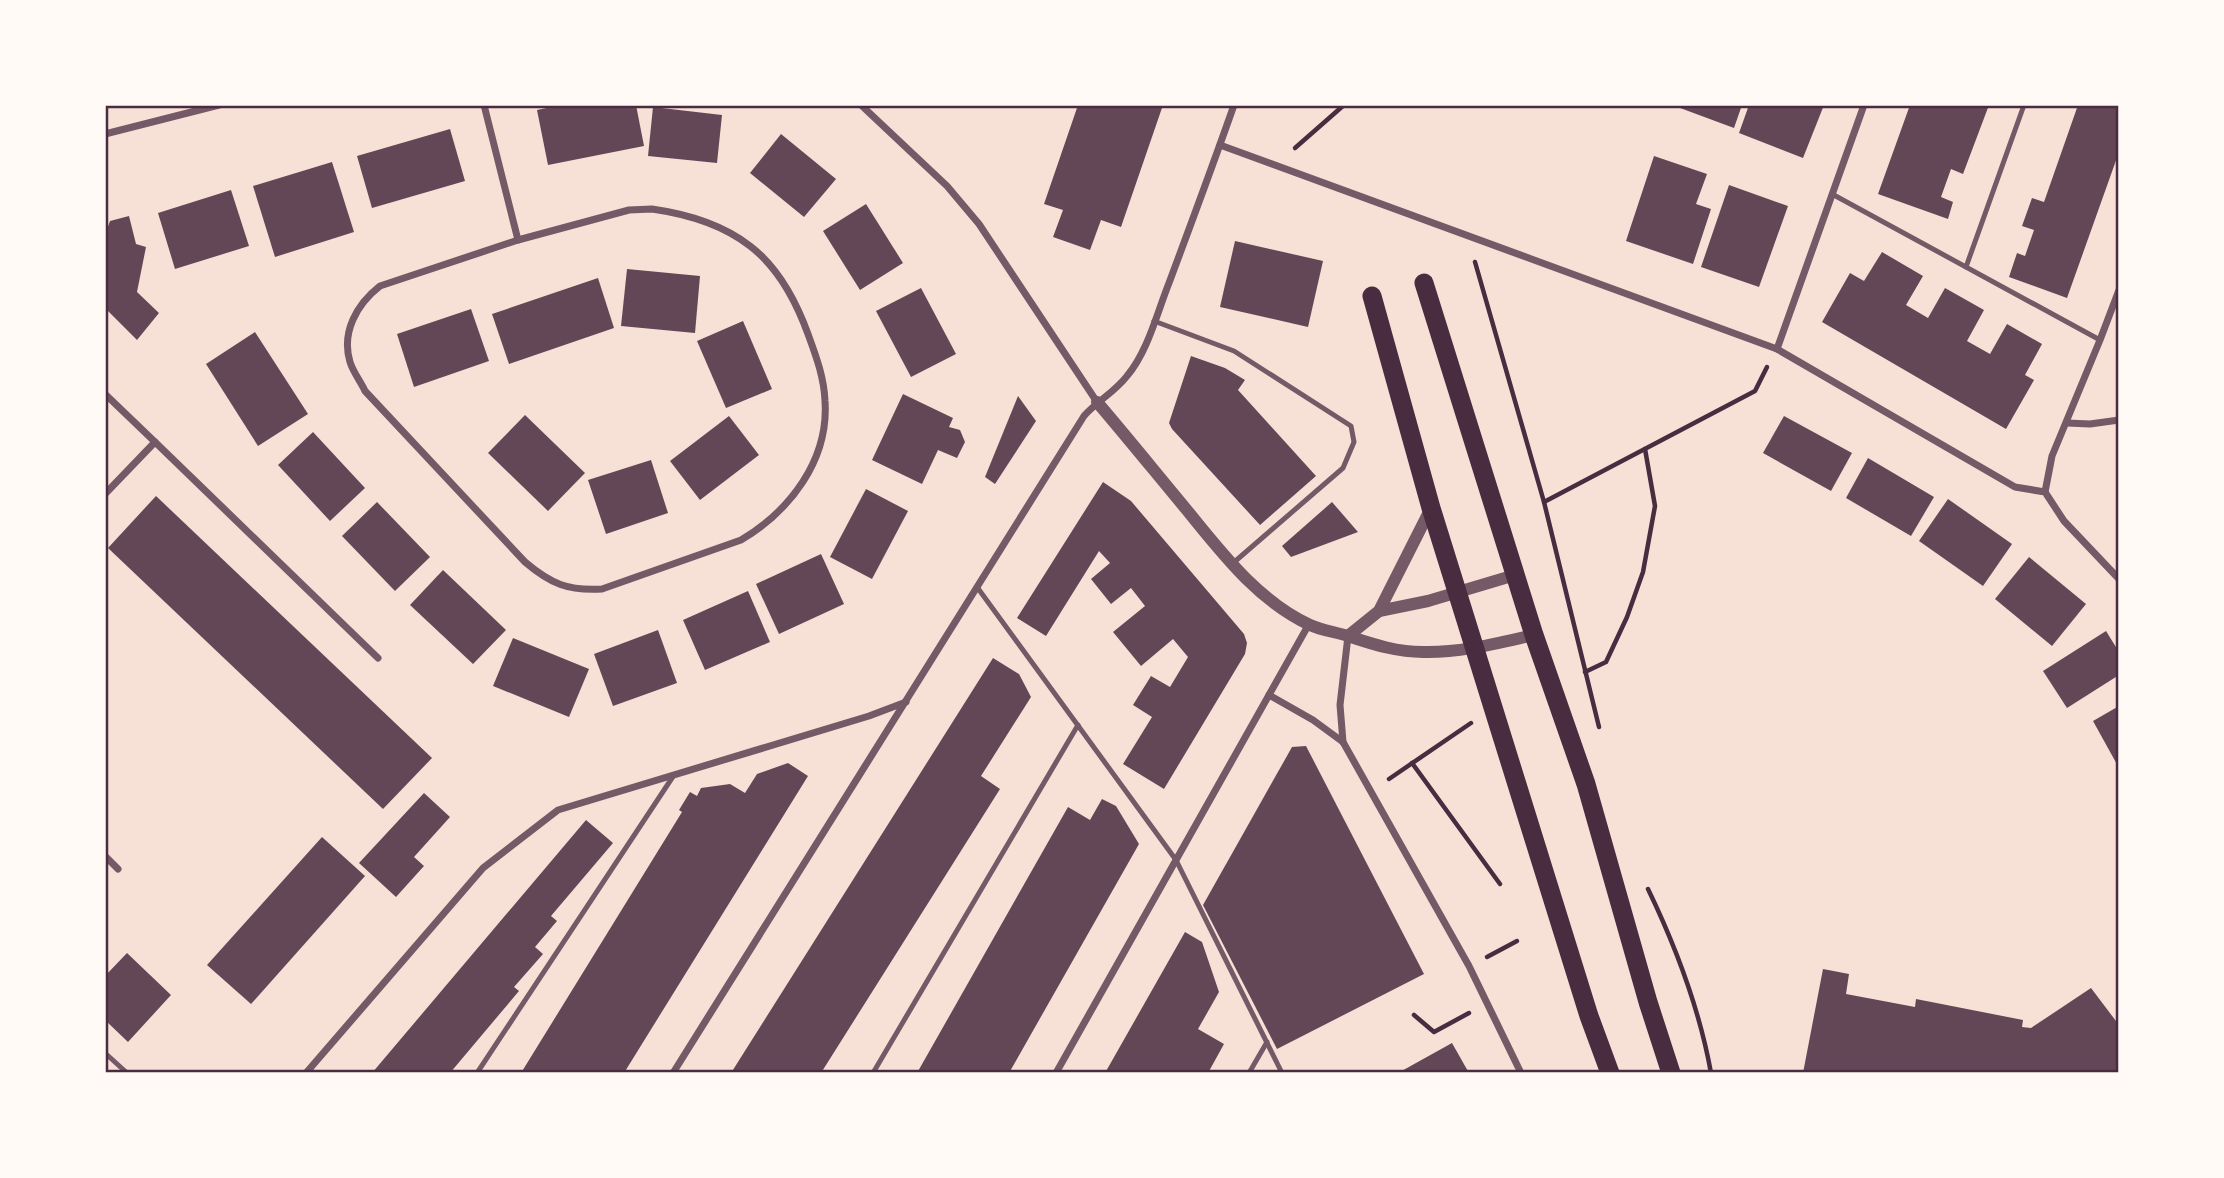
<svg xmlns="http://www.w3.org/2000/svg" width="2224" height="1178" font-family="Karla,sans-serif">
<rect width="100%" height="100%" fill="#f7e1d7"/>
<g fill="#644757">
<polygon points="561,105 636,105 644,146 548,165 537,110"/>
<polygon points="1078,105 1163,105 1121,227 1101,220 1090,250 1053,237 1063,210 1044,204"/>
<polygon points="1672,105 1742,105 1734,128"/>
<polygon points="1749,105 1824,105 1803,158 1739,133"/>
<polygon points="1910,105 1989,105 1963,174 1951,169 1941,197 1953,202 1948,219 1878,194"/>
<polygon points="2078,105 2119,105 2119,152 2067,298 2009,277 2017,253 2025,256 2034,230 2022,226 2032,198 2044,202"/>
<polygon points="653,107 722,115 717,163 648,156"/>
<polygon points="450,129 465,181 372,208 357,156"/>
<polygon points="781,134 836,179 804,217 750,173"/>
<polygon points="1654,156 1707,174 1696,204 1711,209 1693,264 1626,241"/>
<polygon points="332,162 354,232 275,257 253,186"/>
<polygon points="1729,185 1788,206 1759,287 1701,267"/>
<polygon points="231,190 249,246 175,269 158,213"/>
<polygon points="866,204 903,263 860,290 823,231"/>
<polygon points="129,216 136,244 146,247 137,292 159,313 137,340 105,308 105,235 110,221"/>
<polygon points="1235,241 1323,261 1308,327 1220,307"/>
<polygon points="1882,252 1923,276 1906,305 1928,318 1945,288 1984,310 1967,341 1990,354 2007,324 2042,344 2025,375 2034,380 2006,429 1822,322 1850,273 1864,281"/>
<polygon points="627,269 700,276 695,333 621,326"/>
<polygon points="598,278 614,328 509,364 492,314"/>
<polygon points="921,288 956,354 911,377 876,311"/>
<polygon points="471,309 489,361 414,387 397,334"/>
<polygon points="743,321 772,389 726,408 697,341"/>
<polygon points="255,332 308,414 258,446 206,364"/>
<polygon points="1191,356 1225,368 1245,380 1238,390 1316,476 1260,525 1172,429 1169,423"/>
<polygon points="903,394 953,418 949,427 960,430 965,442 957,458 938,450 922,484 872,460"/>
<polygon points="1018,396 1036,421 995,484 985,477"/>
<polygon points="525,415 585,473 548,511 488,453"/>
<polygon points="729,416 759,455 700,500 670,461"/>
<polygon points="1784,416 1852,453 1831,491 1763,453"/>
<polygon points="313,432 365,488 330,521 278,465"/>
<polygon points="1868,458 1934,497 1911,536 1846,498"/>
<polygon points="651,460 668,513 606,534 588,480"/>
<polygon points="1103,482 1131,501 1244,634 1247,643 1245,654 1164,789 1123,764 1152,717 1133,705 1151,676 1170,687 1188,657 1173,639 1141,666 1113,632 1145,606 1131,588 1111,604 1091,579 1110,563 1099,551 1046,636 1017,618"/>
<polygon points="866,489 908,511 872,579 830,557"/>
<polygon points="156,496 432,758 383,809 108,548"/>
<polygon points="1948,499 2012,544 1983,586 1919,541"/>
<polygon points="377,502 430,557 395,591 342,536"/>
<polygon points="1332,502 1358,532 1291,557 1282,546"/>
<polygon points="821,554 844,604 779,634 756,584"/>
<polygon points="2029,557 2086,604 2052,646 1995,599"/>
<polygon points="443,570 506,630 473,664 410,605"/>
<polygon points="748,591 770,642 705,670 683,620"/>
<polygon points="658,630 677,683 613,706 594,654"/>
<polygon points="2106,631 2119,652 2119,675 2067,708 2043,671"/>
<polygon points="513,638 589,669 569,717 493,686"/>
<polygon points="993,658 1019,674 1031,697 981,776 1000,789 821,1073 731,1073"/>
<polygon points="2119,706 2119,768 2093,721"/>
<polygon points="1306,746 1424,974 1277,1049 1203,905 1292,747"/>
<polygon points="788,763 808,776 624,1073 521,1073 682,812 679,810 690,792 697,796 701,788 730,784 745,793 757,774"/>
<polygon points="424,793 450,817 414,857 424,866 396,897 359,863"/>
<polygon points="1102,799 1116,806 1139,844 1009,1073 917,1073 1068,807 1090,820"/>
<polygon points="586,820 613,843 551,916 557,921 535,947 543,954 514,987 519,991 450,1073 372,1073"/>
<polygon points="322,837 365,876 251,1004 207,965"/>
<polygon points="1185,932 1202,942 1219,992 1198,1029 1224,1044 1208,1073 1105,1073"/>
<polygon points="127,953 171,995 128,1042 105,1020 105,1001 107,998 105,996 105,976"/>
<polygon points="1823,969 1849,974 1846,994 1915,1007 1916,999 2023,1020 2022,1027 2031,1028 2091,988 2119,1025 2119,1073 1803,1073"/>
<polygon points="1452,1043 1469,1073 1398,1073"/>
</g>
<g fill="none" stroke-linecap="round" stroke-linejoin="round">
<g stroke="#4a2c40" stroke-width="4.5">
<polyline points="1295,148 1344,105"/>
<polyline points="1475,262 1544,502 1599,727"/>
<polyline points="1544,502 1755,391 1767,367"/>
<polyline points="1585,672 1606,662 1627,617 1643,572 1655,506 1645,449"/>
<polyline points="1412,763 1500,884"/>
<polyline points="1389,779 1471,723"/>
<path d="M1648,889C1675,945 1700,1012 1711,1073"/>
<polyline points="1487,957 1517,941"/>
<polyline points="1414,1015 1434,1032 1469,1013"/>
</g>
<g stroke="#755966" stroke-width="5">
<polyline points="1832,194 2100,340"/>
<polyline points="1966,267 2024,105"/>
<polyline points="1154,321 1234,351 1351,426 1354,442 1343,468 1232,564"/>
<polyline points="977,587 1176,860 1282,1073"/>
<polyline points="105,1053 127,1073"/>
<polyline points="477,1073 674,775"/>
<polyline points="873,1073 1078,725"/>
<polyline points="1249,1073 1267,1042"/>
</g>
<g stroke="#755966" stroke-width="7">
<polyline points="484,105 518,240"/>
<polyline points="861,105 947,186 979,224 1097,402"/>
<polyline points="105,134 219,105"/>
<polyline points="1220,145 1777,349 2015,487 2045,492 2064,521 2119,579"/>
<path d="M652,209C687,214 722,224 750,246C779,268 796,301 808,334C816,356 824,377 825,401C829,460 790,511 741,540L602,589C568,591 551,584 525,562L365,391C361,382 353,372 350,362C341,332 357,304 380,286L518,240L629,210Z"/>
<polyline points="1777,349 1864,105"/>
<polyline points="105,394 155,442 105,494"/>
<polyline points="2067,423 2090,424 2119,420"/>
<polyline points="155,442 378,658"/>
<polyline points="2045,492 2052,456 2100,340 2119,290"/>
<polyline points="1269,695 1313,720 1343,742 1469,966 1521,1073"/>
<polyline points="1343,742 1340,705 1348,636"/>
<polyline points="105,856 118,869"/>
<polyline points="306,1073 483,868 558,810 869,716 906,702"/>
<path d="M673,1073L1084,416C1097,401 1115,392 1127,376C1148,351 1157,313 1169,283C1191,224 1213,165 1234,105"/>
<polyline points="1056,1073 1309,624"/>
</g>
<g stroke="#755966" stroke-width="12">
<path d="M1097,402C1127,437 1156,473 1186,509C1221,552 1258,601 1310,625C1323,631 1337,632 1351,637C1375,645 1398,652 1423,652C1461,653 1498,643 1534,635"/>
<polyline points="1379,611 1428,601 1515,575"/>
<polyline points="1348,636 1379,611 1431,508"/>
</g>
<g stroke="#4a2c40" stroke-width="19">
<polyline points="1424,283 1534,635 1586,784 1648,1002 1671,1073"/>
<polyline points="1372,296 1431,508 1589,1016 1610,1073"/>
</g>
</g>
<rect width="2224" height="1178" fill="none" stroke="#fffaf5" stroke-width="214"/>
<rect x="107" y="107" width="2010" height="964" fill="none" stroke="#4a2c40" stroke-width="2.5"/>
</svg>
